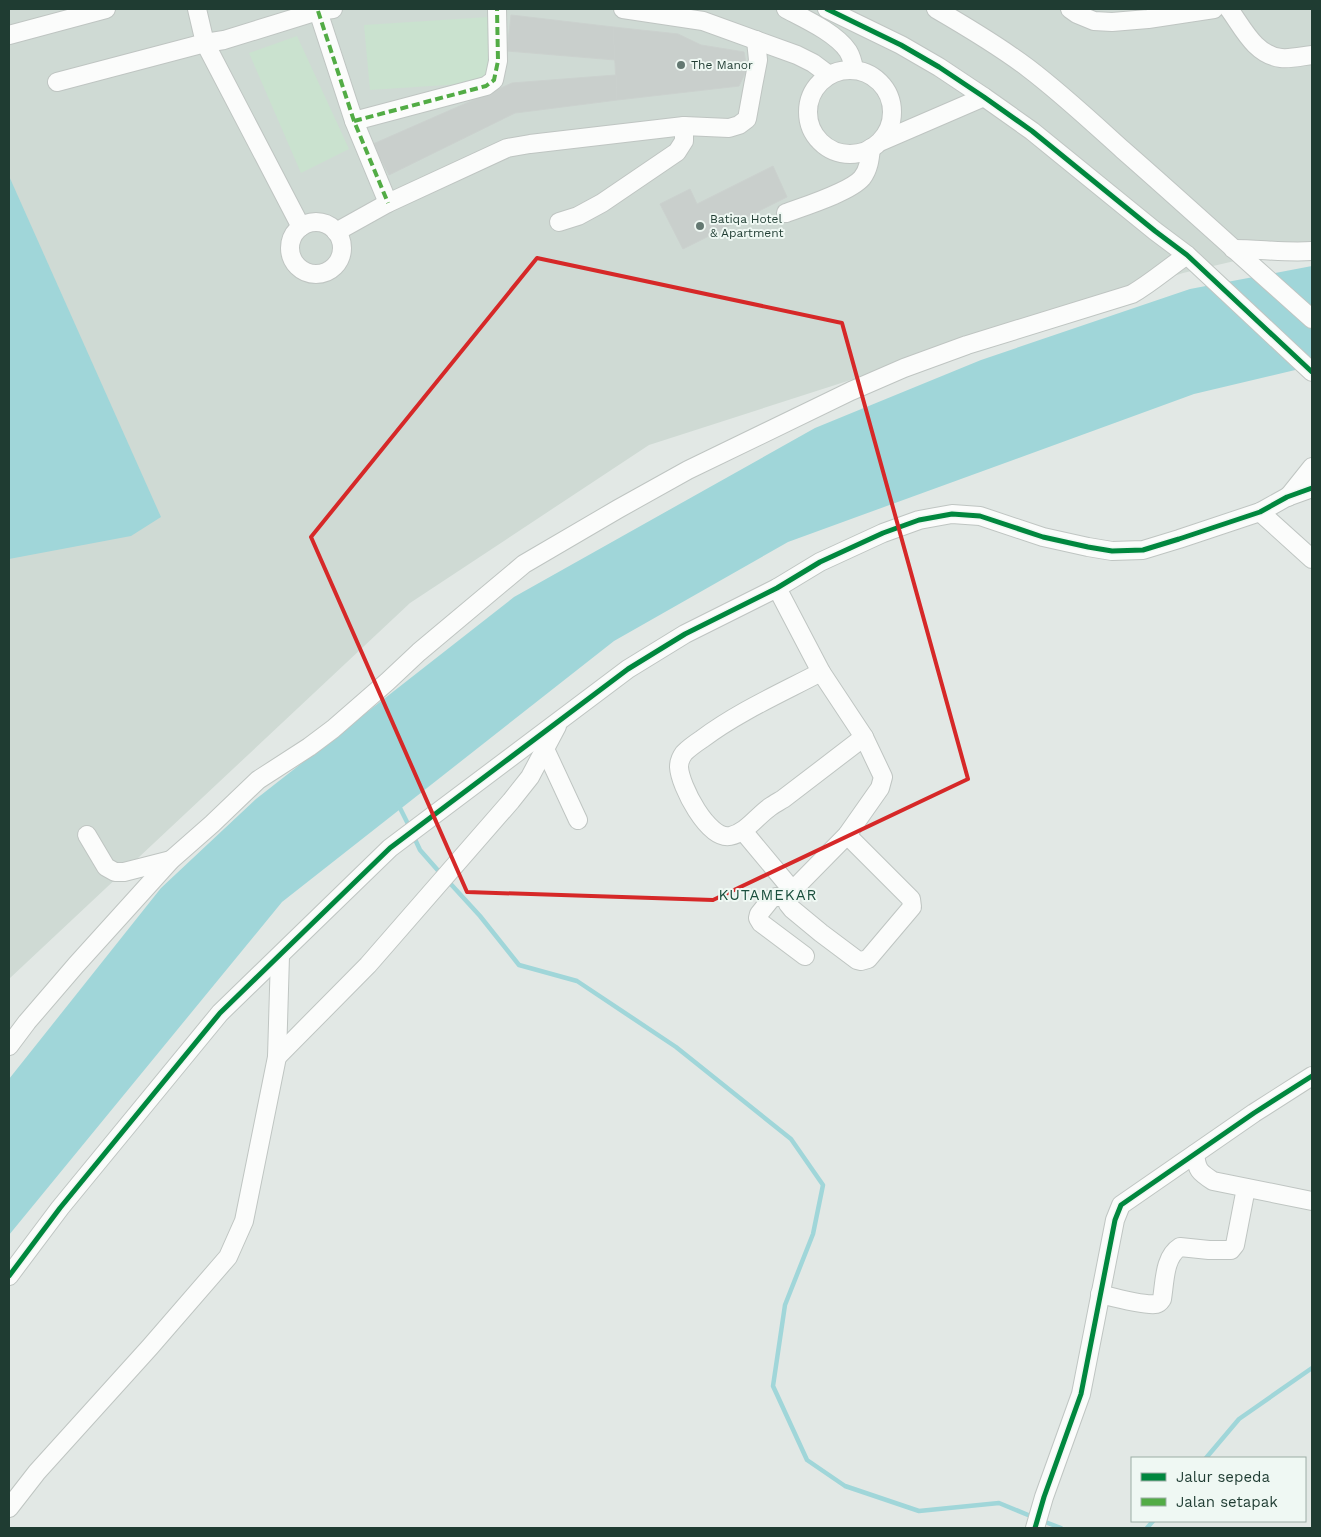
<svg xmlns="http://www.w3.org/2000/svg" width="1321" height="1537" font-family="'Work Sans',sans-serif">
<rect width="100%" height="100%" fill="#e2e8e5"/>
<polygon fill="#cfdad4" points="9,9 1312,9 1312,243 1183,273 649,445 410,603 9,979"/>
<g fill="#cae2cf">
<polygon points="488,17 488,75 462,84 370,90 364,25"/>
<polygon points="297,36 349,149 301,173 249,53"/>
</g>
<g fill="#a0d6d9">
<polygon points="9,176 161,517 131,536 9,559"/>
<polygon points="1312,266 1312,366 1194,394 788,542 614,641 282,902 9,1235 9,1079 161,888 256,799 514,597 815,428 981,360 1190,289"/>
</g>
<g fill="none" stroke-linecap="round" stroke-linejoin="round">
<g stroke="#a0d6d9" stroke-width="4.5">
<polyline points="399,806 410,828"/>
<polyline points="413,835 420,850 442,875"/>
<polyline points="448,881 480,916 519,965 577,981 676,1047 791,1139 823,1185 813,1234 785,1305 773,1386 807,1460 845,1486 919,1511 999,1503 1033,1517"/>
<polyline points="1206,1458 1239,1419 1312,1368"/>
<polyline points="1040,1520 1061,1528"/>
<polyline points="1147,1528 1153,1521"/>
</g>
</g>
<g fill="#c9cfcc" stroke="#cbd1ce">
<polygon points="511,15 613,27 615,60 507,51"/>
<polygon points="613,27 678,34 701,45 744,52 747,69 739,86 617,100"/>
<polygon points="616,75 617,100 515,113 389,175 373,144 512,83"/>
<polygon points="773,166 787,197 683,249 660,204 690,189 697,204"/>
</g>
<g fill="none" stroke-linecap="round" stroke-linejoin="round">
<g stroke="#bfc5c2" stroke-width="20">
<g id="minor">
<polyline points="197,9 205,43 301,227"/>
<polyline points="623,9 703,21 797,55 813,63 829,75"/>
<path d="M786,9C805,19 836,33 848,51C851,56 853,63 854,69"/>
<polyline points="827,9 901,45 939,67 984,97 1032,131 1155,231 1187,255 1312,372"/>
<path d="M936,9C967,27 999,46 1028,68C1061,93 1092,122 1123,150C1187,206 1249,263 1312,319"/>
<polyline points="1070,9 1077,14 1094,21 1112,22 1148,19 1214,9"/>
<path d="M1229,9C1243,28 1255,55 1281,58C1291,59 1303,56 1312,55"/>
<polyline points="318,11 354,121 388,203"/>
<polyline points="9,35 106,9"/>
<circle cx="850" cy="112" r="42"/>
<polyline points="57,82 205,43 224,40 318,11 333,9"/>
<polyline points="354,121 486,86 494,80 498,61 497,9"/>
<polyline points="882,141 984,97"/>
<path d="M786,213C805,206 850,192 862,178C869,169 870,158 871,148"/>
<polyline points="559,222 578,216 602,203 677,152 684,141 684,126"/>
<circle cx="316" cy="248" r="26"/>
<polyline points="336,232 388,203 507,148 530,144 684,126 729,128 739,125 747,119 753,86 758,60 756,40"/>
<path d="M1233,249C1260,249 1286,253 1312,251"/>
<polyline points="1288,497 1312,467"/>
<polyline points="1260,512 1312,559"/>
<polyline points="777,588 821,672 864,737 883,777 880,788 847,835 786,897 776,897 771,899 759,914 758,918 761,923 805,956"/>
<path d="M821,672C781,693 738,712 702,739C696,743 689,748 684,753C681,757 679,762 679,767C680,786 708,840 730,836C746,833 757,816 770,807C774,804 778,802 783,799L864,737"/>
<polyline points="545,749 578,820"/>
<polyline points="743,831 793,891"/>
<polyline points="87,835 106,867 115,872 124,872 171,860"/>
<polyline points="786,897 788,904 792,909 821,933 857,960 861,961 868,959 912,907 911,899 847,835"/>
<path d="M9,1046L27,1022L76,965L171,860L212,824L258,780L309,747L333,729L387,682L419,652L524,564L618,509L688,470L851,391L904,368L967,345L1132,294C1151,283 1168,268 1187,255"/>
<polyline points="277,1057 368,965 511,801 530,777 557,726"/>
<path d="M1195,1154C1197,1170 1199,1172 1213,1181L1312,1201"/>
<polyline points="9,1276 60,1208 220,1013 390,848 628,669 685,634 777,588 820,562 883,533 919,520 952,514 980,516 1043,537 1088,547 1112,551 1143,550 1179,539 1260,512 1287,497 1312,488"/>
<path d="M1100,1294C1112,1297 1145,1306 1156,1304C1160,1303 1160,1302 1162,1299C1165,1281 1164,1257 1180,1247L1209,1250H1231L1235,1245L1246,1188"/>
<polyline points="9,1508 37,1472 150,1347 228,1257 244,1221 277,1057 280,956"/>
<polyline points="1035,1528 1044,1497 1081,1394 1115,1220 1121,1205 1254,1113 1312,1076"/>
</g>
</g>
<use href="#minor" stroke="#fbfcfb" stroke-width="18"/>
<g stroke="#52ac45" stroke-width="4" stroke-dasharray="8 4" stroke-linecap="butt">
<polyline points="318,11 354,121 388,203"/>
<polyline points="354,121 486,86 494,80 498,61 497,9"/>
</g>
<g stroke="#eff8f3" stroke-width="8">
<g id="cycleway">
<polyline points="827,9 901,45 939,67 984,97 1032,131 1155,231 1187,255 1312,372"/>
<polyline points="9,1276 60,1208 220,1013 390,848 628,669 685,634 777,588 820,562 883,533 919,520 952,514 980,516 1043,537 1088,547 1112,551 1143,550 1179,539 1260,512 1287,497 1312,488"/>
<polyline points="1035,1528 1044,1497 1081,1394 1115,1220 1121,1205 1254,1113 1312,1076"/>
</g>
</g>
<use href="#cycleway" stroke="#00873e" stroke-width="5"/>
</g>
<path fill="none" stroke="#d62828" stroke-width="4" stroke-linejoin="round" d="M537,258L842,323L968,779L713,900L467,892L311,537Z"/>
<g fill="#637871" stroke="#eff8f3" stroke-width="2">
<circle cx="681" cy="65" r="5"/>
<circle cx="700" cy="226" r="5"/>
</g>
<g text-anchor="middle" stroke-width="4" stroke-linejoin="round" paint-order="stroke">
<g font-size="12" fill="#1f3c32" stroke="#eff8f3" text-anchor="start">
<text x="691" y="69">The Manor</text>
<text x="710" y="223">Batiqa Hotel<tspan x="710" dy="14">&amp; Apartment</tspan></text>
</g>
<g font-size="15" letter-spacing="1" fill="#1a4f3d" stroke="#eff8f3">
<text x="768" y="900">KUTAMEKAR</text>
</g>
</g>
<rect width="1321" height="1537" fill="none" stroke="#1f3c32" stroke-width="20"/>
<rect x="1131" y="1457" width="175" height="65" fill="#eff8f3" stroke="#9cada6"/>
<rect x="1141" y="1473" width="25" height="8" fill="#00873e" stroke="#9cada6"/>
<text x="1176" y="1482" font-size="15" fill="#1f3c32">Jalur sepeda</text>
<rect x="1141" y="1498" width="25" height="8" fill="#52ac45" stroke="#9cada6"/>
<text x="1176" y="1507" font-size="15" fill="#1f3c32">Jalan setapak</text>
</svg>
